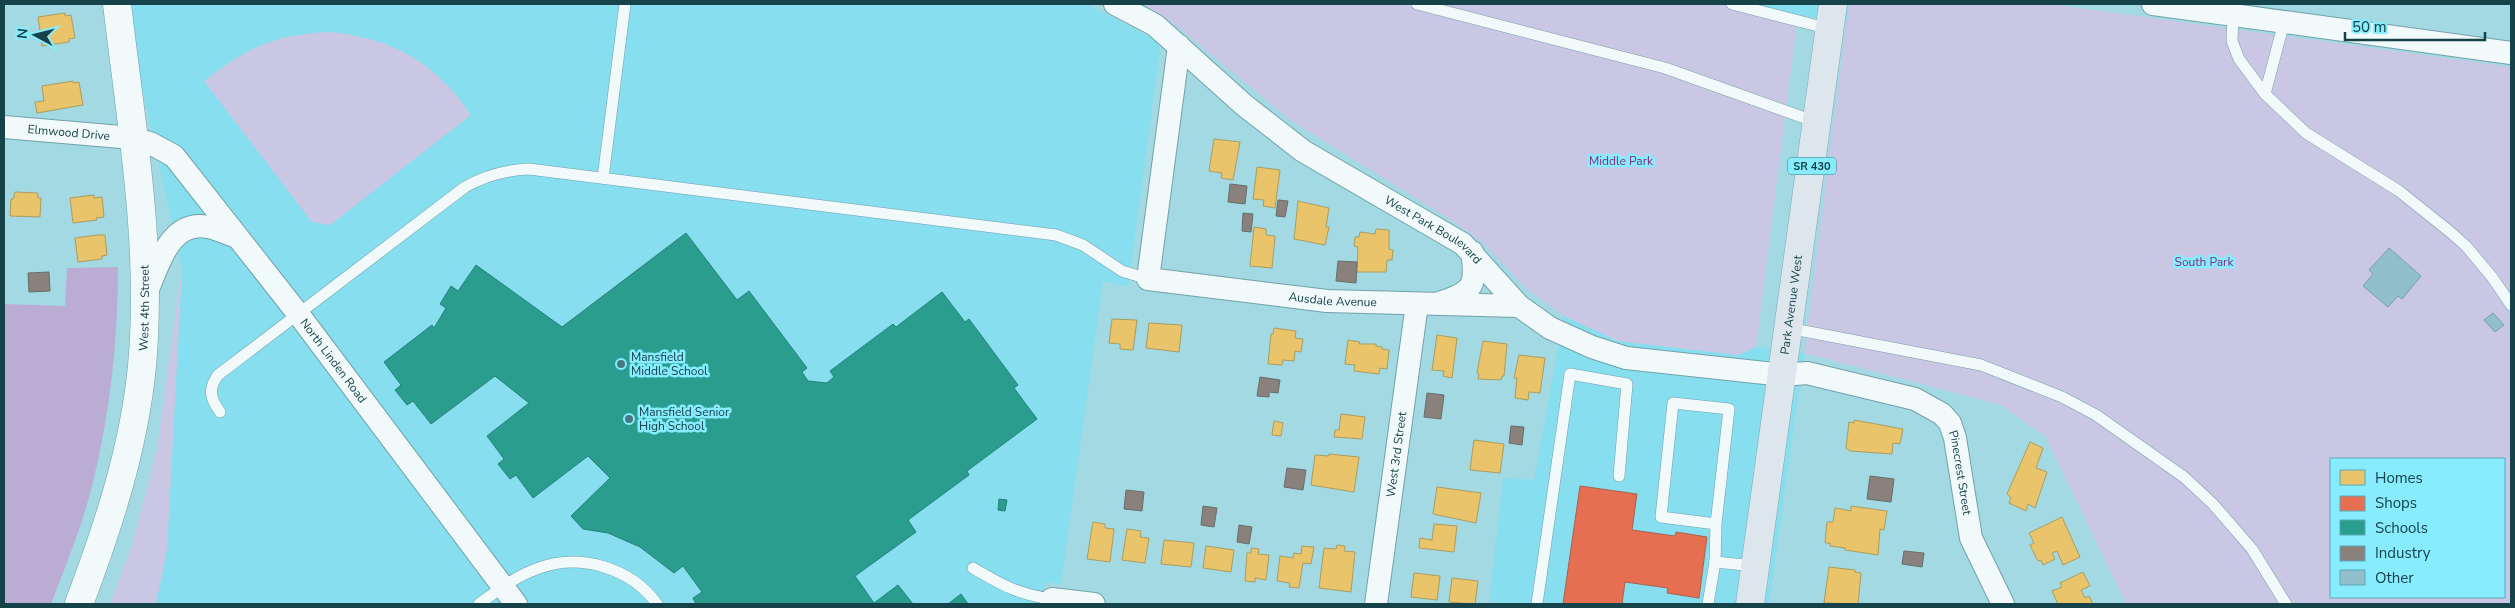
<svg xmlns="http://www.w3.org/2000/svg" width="2515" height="608" font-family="'Nunito Sans',sans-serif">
<rect width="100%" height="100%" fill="#a2d9e3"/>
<g fill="#86deee">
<polygon points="130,4 1087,4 1161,43 1128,287 1103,281 1061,584 1045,582 1042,604 156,604 167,550 182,267 139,74"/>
<polygon points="1753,4 1849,4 1847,21 1798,15"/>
<polygon points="1564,316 1618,341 1738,355 1756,347 1804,353 1769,604 1489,604 1503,478 1534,480"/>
</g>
<g fill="#cac7e4" fill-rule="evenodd">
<polygon points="1143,4 1753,4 1798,15 1756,347 1738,355 1618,341 1564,316 1528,290 1483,243 1457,224 1290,120 1169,20"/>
<path d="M1849,4H2050L2511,67V604H2126L2046,437L2001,405L1804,353ZM2331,459H2504V597H2331Z"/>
<path d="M332,32C396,40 434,62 471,115L330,225L312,222L204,81C249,47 274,34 332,32Z"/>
<polygon points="182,267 167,550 156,604 110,604 132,545 157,448"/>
</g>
<path fill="#bbacd4" d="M118,267C118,341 110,414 92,486C82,526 66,565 51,604H4V304L65,306L67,268Z"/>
<g fill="#e9c46a" stroke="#aa9d60">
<polygon points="65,13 65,16 71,15 75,38 69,39 69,42 42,46 38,17"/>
<polygon points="73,81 73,83 79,82 83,105 37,113 35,102 44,101 42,86"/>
<polygon points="1214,139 1240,142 1233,180 1221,178 1222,173 1209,171"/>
<polygon points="1257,167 1280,170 1275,208 1263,206 1264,200 1253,199"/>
<polygon points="15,192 38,193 38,198 41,198 40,217 10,216 11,199 13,199"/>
<polygon points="94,195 94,198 102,197 104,217 96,218 97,220 73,223 70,198"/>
<polygon points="1298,201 1329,208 1326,227 1329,227 1325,245 1294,239"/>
<polygon points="1254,227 1266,229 1266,235 1275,236 1272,268 1250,266"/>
<polygon points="1376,229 1389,230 1389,249 1393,250 1392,260 1387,260 1386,272 1357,272 1358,247 1354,246 1355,237 1359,237 1360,232 1375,234"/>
<polygon points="98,235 105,235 107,255 102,256 102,259 78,262 75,238"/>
<polygon points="1112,319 1137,320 1133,350 1120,349 1120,344 1109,343"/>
<polygon points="1149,323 1182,325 1179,352 1146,348"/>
<polygon points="1274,328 1296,331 1295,338 1303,339 1301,352 1295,351 1294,361 1283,360 1282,365 1268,364 1271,334 1273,334"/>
<polygon points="1437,335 1457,338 1452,378 1443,376 1444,371 1432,370"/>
<polygon points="1348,340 1360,342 1359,344 1376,344 1376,346 1382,347 1382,349 1389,350 1387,369 1380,368 1379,374 1354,371 1355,365 1345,364"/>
<polygon points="1483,341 1507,344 1504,376 1502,376 1501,380 1478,379 1479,374 1477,373"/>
<polygon points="1519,355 1545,358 1540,393 1529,392 1528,400 1515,398 1517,378 1514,378"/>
<polygon points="1341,414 1365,417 1362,439 1334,437 1335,430 1339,430"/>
<polygon points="1854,420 1903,429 1900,444 1893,443 1892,454 1850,451 1846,448 1849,422 1854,423"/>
<polygon points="1274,421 1283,423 1281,436 1272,435"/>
<polygon points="1474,440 1504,444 1500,473 1470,470"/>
<polygon points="2030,442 2043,448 2036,468 2047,472 2035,508 2028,504 2026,511 2009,503 2011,498 2007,494"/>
<polygon points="1329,454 1359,457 1354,492 1311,485 1315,455 1329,456"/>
<polygon points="1437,487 1481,493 1476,523 1433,514"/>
<polygon points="1851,506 1887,511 1884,530 1880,529 1878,555 1845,550 1845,548 1830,546 1830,543 1825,543 1827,522 1833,522 1835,508 1851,511"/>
<polygon points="2062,517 2080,557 2063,565 2057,551 2052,553 2055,559 2043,565 2041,560 2038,561 2030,545 2034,543 2029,533"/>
<polygon points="1093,522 1105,524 1105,528 1114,529 1110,562 1087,559"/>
<polygon points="1434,524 1457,526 1454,552 1419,548 1420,538 1432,540"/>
<polygon points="1127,529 1141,531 1140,537 1149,538 1145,563 1122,560"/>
<polygon points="1164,540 1194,543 1191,567 1161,564"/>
<polygon points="1337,545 1345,546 1344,551 1355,552 1351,592 1319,588 1324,548 1336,549"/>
<polygon points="1206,546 1234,550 1231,572 1203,568"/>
<polygon points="1302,546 1314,547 1311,564 1303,563 1299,588 1289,587 1290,583 1277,581 1280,556 1293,558 1294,553 1301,554"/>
<polygon points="1251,548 1259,549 1258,554 1269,555 1266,580 1255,578 1255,582 1245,581 1247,553 1251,553"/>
<polygon points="1829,567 1855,570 1855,572 1861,573 1858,604 1824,603"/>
<polygon points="2083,572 2090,586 2081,590 2085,598 2089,596 2093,604 2058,604 2052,591 2062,587 2060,583"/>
<polygon points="1414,573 1440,576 1437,600 1411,597"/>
<polygon points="1452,578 1478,581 1475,604 1449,602"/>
</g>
<polygon fill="#e76f51" stroke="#a8624f" points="1580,486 1637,494 1632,530 1675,536 1676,532 1707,537 1699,598 1667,593 1668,588 1625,582 1622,604 1563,604"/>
<g fill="#2a9d8f" stroke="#24827a">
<polygon points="686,233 737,300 749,291 807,368 802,372 808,381 827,383 834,377 830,371 893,324 896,327 942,292 965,322 969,319 1018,385 1014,388 1037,419 967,471 969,475 908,520 916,532 855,576 874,603 898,585 913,604 696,604 693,598 702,592 683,566 674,573 640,547 608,533 583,529 571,516 610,478 588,456 533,498 516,475 510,479 498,464 504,459 487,436 529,403 495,376 431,424 413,401 407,405 395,390 401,385 384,362 432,325 434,328 446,308 440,304 451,286 458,291 476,265 562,327"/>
<polygon points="999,499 1007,500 1005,511 998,510"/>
<polygon points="961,594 968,604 948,604"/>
</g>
<g fill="#8a817c" stroke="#676e6d">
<polygon points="1230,184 1247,186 1245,204 1228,202"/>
<polygon points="1278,200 1288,201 1285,217 1276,216"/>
<polygon points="1243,213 1253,214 1251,232 1242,231"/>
<polygon points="1338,261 1357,262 1356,283 1336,281"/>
<polygon points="49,272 50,291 29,292 28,273"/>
<polygon points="1260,377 1280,380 1278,393 1269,392 1269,397 1257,396"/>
<polygon points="1427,393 1444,395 1441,419 1424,417"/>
<polygon points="1511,426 1524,427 1522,445 1509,443"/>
<polygon points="1287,468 1306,470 1303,490 1284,487"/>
<polygon points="1870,476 1894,479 1891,502 1867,499"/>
<polygon points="1126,490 1144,492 1142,511 1124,509"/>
<polygon points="1203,506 1217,508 1214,527 1201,525"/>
<polygon points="1239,525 1252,527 1249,544 1237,542"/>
<polygon points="1904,551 1924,553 1922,567 1902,564"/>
</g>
<g fill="#91bfcc" stroke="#77a0ab">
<polygon points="2389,248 2421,276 2402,299 2398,296 2388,307 2363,286 2373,274 2369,270"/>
<polygon points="2493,313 2504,325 2495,332 2484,320"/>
</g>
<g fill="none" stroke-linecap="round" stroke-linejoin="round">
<g stroke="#73a1a9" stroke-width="12">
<g id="lane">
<polyline points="1417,4 1665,68 1816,122"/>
<polyline points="1732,4 1830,29"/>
<polyline points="2233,15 2232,41 2239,59 2265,94 2306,133 2399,191 2449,231 2466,246 2492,277 2511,305"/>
<polyline points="2265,94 2284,22"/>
<polyline points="603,178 625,4"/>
<polyline points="1788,328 1981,365 2062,397 2096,415 2184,477 2213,504 2252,549 2286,604"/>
<path d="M220,412C210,398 208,389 218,375L465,187C486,175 505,170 529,169L1056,235L1083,245L1122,271L1148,279"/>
<polyline points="1715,562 1716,524 1729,409 1673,403 1661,517 1716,524"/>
<path d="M973,568C1002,585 1017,594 1052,599"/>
<path d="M479,604C498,590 516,576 539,568C581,553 631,568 657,604"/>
<polyline points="1537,604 1570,374 1627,384 1619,476"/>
<polyline points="1708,604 1715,562 1755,566"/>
</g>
</g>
<g stroke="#73a1a9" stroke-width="24">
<g id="street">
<path id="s1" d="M1115,4L1155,25L1244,105L1303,151L1463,244L1519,306L1550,328L1592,347L1626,358L1783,375L1807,373L1915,399L1942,414L1950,423L1955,438L1971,538L2003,604"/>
<polyline points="2153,4 2511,53"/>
<path id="s2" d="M1179,46L1148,279L1327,301L1519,306"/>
<path id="s3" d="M4,127L133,138L150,143L174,156L299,315L516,604"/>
<path d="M146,294C158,267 169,219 208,227C218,229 228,234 237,237"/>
<path d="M1442,302C1474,292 1477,284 1472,252"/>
<polyline points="1051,604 1052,599 1094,604"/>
<path id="s4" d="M1376,604L1417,304"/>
</g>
</g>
<g stroke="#73a1a9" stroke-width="29">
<g id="secondary">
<path id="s5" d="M79,604C108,527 134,449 142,366C153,245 131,124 117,4"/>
</g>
</g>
<g stroke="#86a5b3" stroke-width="29">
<g id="primary">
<path id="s6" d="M1750,604L1833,4"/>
</g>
</g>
<use href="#lane" stroke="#f1f9fb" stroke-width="11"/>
<use href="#street" stroke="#f1f9fb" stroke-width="22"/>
<use href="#secondary" stroke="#f1f9fb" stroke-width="28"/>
<use href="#primary" stroke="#dce6ec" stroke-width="28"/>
</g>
<g fill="#47777f" stroke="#87ecfe" stroke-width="2">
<circle cx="621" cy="364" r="5"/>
<circle cx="629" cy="419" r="5"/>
</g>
<g text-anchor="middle" stroke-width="5" stroke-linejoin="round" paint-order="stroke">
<rect fill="#87ecfe" stroke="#38757f" stroke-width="1" x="1788" y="157.5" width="48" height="17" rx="4"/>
<g font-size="11" font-weight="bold" fill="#164249">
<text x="1812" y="170">SR 430</text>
</g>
<g font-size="12" fill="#164249" stroke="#87ecfe">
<text dy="4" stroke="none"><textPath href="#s3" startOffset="65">Elmwood Drive</textPath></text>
<text dy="4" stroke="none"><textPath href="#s1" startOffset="392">West Park Boulevard</textPath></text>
<text dy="4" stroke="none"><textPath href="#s2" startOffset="421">Ausdale Avenue</textPath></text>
<text dy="4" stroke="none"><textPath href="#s6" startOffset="302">Park Avenue West</textPath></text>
<text dy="4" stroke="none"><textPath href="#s5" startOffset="305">West 4th Street</textPath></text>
<text dy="4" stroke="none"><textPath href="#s3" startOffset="434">North Linden Road</textPath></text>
<text dy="4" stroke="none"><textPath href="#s4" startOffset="151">West 3rd Street</textPath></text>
<text dy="4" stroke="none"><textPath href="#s1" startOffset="1015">Pinecrest Street</textPath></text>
</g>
<g font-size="12" fill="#832f7e" stroke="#87ecfe">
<text x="1621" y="165">Middle Park</text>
<text x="2204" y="266">South Park</text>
</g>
<g font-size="12" fill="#164249" stroke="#87ecfe" text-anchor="start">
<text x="631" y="361">Mansfield<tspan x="631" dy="14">Middle School</tspan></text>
<text x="639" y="416">Mansfield Senior<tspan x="639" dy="14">High School</tspan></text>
</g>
</g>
<rect width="2515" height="608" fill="none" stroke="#164249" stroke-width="10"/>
<rect x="2330" y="458" width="175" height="140" fill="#87ecfe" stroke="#5aa8b6"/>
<rect x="2340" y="470" width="25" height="15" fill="#e9c46a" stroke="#5aa8b6"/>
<text x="2375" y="483" font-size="15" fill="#164249">Homes</text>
<rect x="2340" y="496" width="25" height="15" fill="#e76f51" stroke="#5aa8b6"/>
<text x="2375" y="508" font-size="15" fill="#164249">Shops</text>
<rect x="2340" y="520" width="25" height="15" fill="#2a9d8f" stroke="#5aa8b6"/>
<text x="2375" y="533" font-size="15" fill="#164249">Schools</text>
<rect x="2340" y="546" width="25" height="15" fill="#8a817c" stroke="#5aa8b6"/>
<text x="2375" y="558" font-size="15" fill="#164249">Industry</text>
<rect x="2340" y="570" width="25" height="15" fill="#91bfcc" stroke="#5aa8b6"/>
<text x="2375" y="583" font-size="15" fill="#164249">Other</text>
<g transform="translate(35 35) rotate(277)" stroke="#87ecfe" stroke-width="4" paint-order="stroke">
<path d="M0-4L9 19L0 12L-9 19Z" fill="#164249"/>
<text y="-8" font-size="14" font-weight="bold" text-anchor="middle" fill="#164249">N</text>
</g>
<path d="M2345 32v8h140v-8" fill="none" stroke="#164249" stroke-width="2.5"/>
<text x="2352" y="32" font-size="15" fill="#164249" stroke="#87ecfe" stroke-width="4" paint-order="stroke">50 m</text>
</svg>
